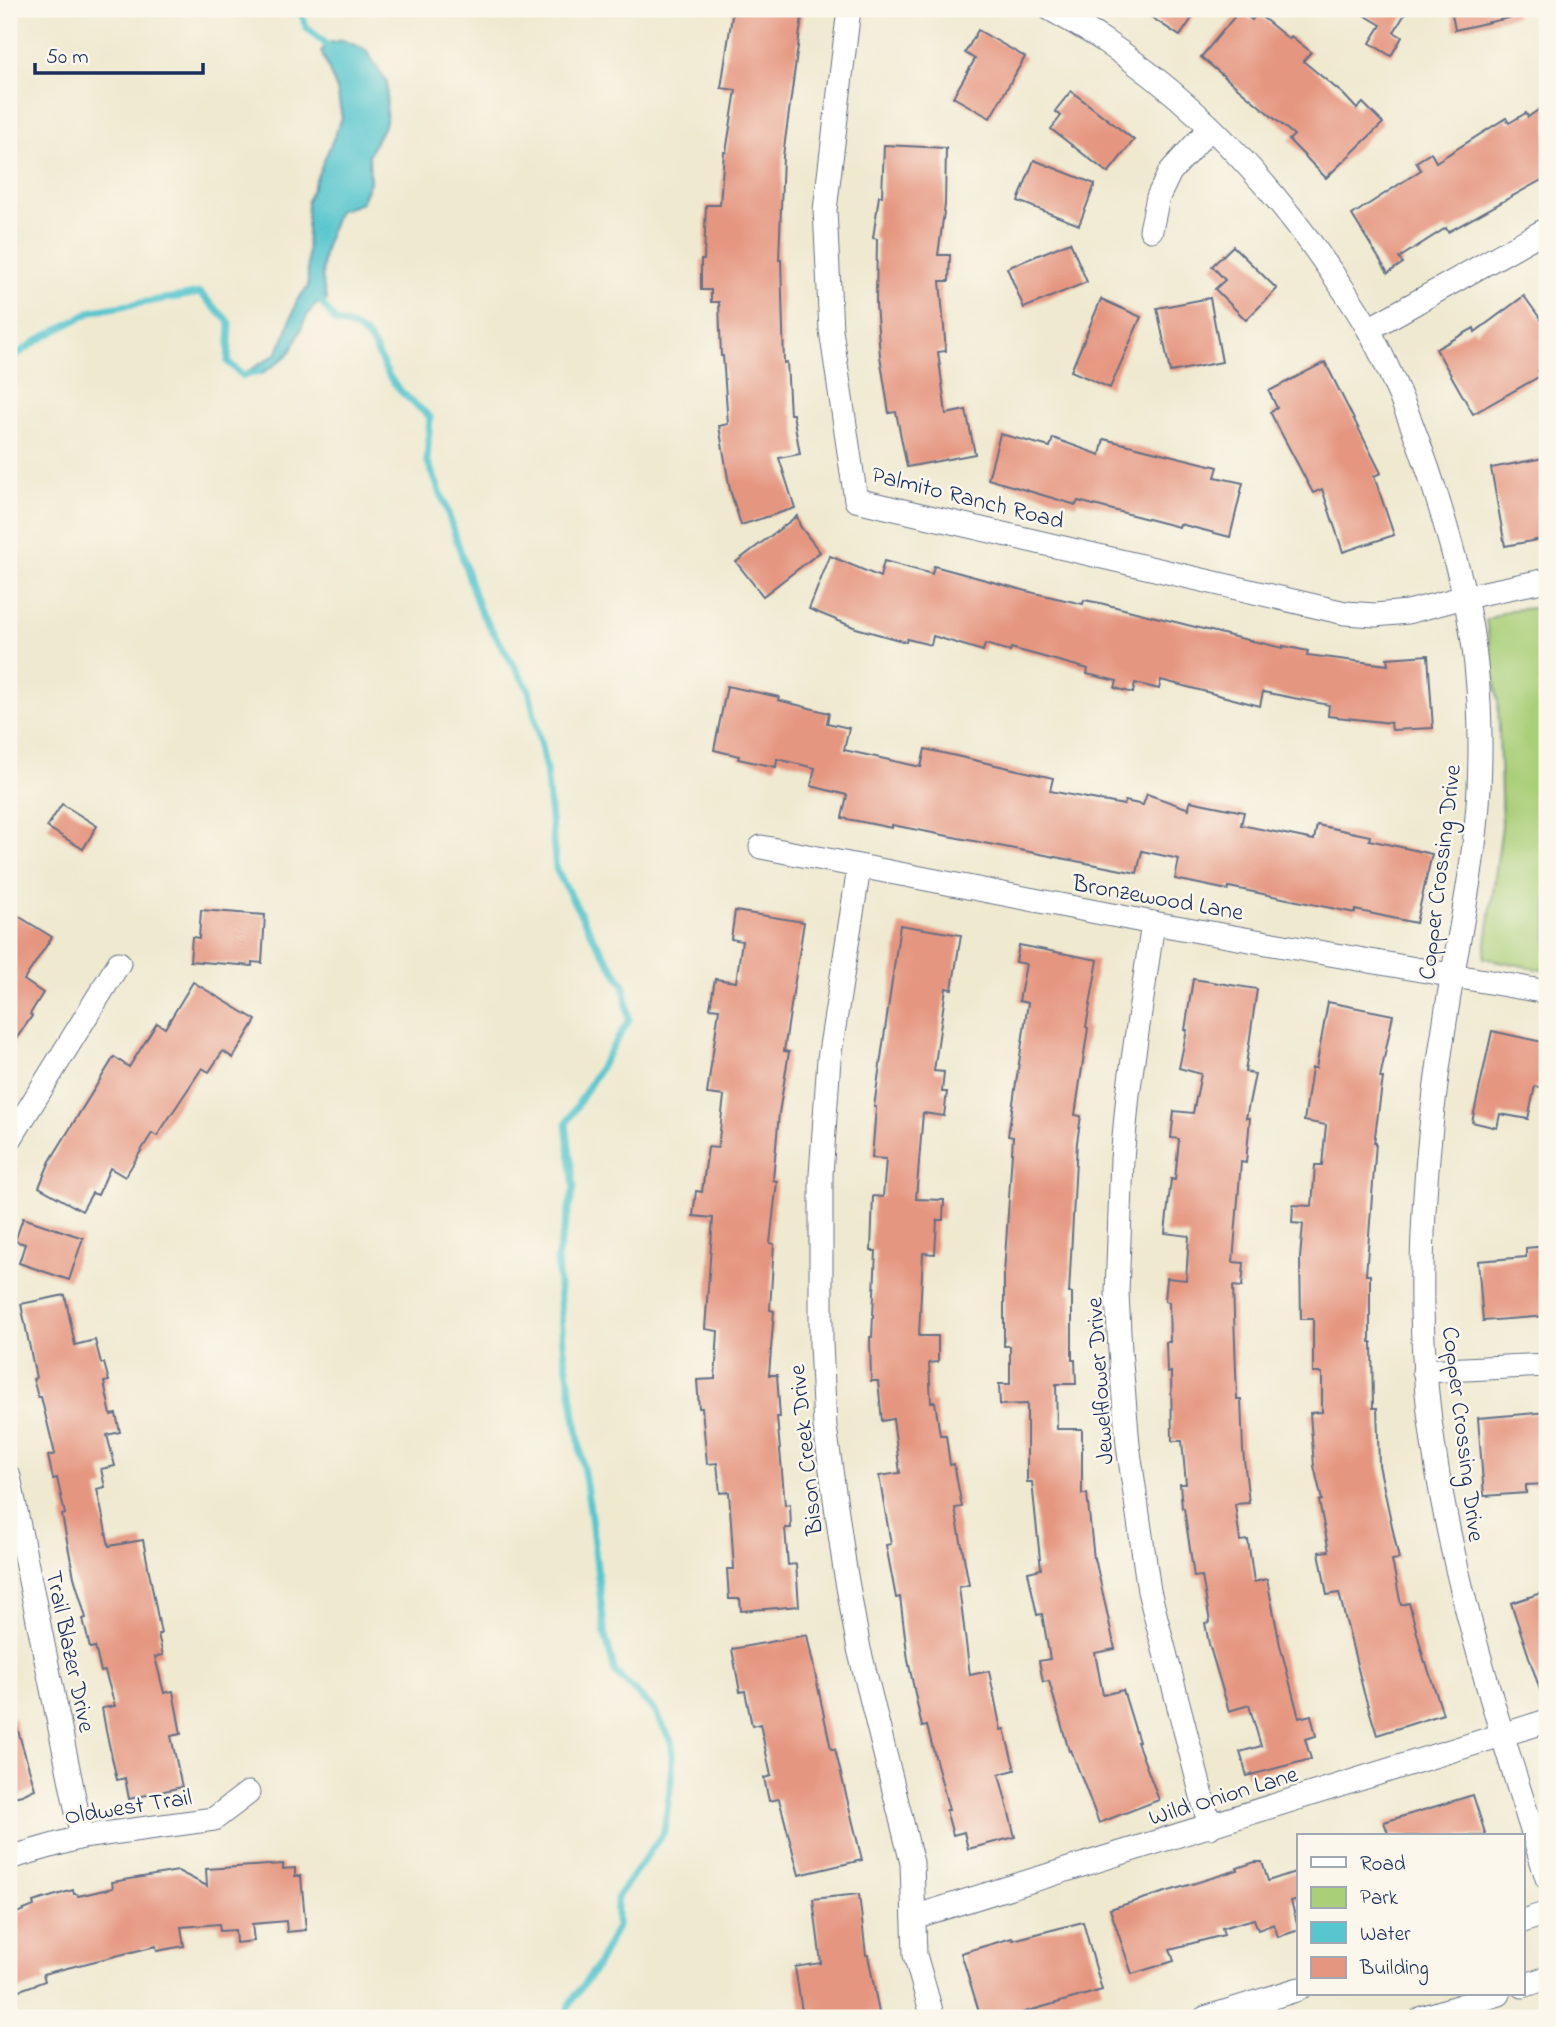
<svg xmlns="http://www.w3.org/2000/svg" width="1556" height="2027" font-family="'Indie Flower',sans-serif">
<rect width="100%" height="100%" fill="#fbf7ec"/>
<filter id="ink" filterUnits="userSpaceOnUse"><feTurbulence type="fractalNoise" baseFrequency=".0143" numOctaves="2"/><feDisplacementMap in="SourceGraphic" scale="14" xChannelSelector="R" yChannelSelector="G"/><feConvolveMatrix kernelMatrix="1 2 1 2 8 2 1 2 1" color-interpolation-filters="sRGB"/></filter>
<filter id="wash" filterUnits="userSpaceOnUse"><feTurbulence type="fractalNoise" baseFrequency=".00686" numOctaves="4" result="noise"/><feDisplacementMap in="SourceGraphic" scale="28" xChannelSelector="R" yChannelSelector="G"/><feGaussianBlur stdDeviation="1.57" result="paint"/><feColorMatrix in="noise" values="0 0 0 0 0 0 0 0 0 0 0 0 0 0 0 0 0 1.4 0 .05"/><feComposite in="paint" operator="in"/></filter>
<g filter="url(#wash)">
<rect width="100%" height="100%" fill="#efe9d0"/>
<polygon fill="#aacf79" stroke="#627f6c" stroke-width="2" points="1547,607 1547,971 1484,958 1502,826 1498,701 1486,620 1510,610"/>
<path fill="#58c6ce" stroke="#3a7a96" stroke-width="2" d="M342,40L365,49L387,82L386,122L369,154L370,182L361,203L338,211C326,241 316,269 327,300C302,305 303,336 289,353C282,361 270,367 262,374L247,372L276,354L284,339L297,300L308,287L307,201L342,118L337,90L321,51L329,43Z"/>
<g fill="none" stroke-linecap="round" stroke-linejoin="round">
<g stroke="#58c6ce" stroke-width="7">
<polyline points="300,9 306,27 332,49"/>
<path d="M319,295L321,302L336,322C382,330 374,362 397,387C406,398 419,407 430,417L427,460L445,504L479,609L529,690L546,770L556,869L593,937L624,985L629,1020L566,1124L574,1187L557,1258L563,1344L590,1509L605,1635L615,1672L655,1711L672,1743V1774L664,1832L617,1897V1927L595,1969L570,2003L565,2018"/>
<polyline points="9,360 40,339 93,311 200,293 230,323 228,362 243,376 259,371"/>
</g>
</g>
<g id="blocks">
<g fill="#e59680">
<polygon points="733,9 803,9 783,156 779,260 781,260 784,363 787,362 790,414 793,414 800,454 779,458 795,508 741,525 730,490 719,426 728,424 723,356 721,356 719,302 711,302 711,290 701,290 701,260 704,260 706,205 720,205 724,152 726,152 736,90 721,88"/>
<polygon points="1139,9 1198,9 1180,36"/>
<polygon points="1354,9 1408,9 1394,32 1402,37 1391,56 1370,43 1381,25"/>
<polygon points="1451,9 1516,9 1517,16 1455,30"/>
<polygon points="1240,10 1252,20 1257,13 1289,39 1291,36 1311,52 1303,61 1343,94 1357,109 1363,103 1383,123 1326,178 1289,140 1294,135 1201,57"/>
<polygon points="978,30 1025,57 990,118 953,97 975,59 965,53"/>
<polygon points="1071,91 1134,140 1108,173 1051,129 1061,116 1055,111"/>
<polygon points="1547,104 1547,177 1448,232 1446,228 1399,258 1403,263 1388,273 1352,215 1421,170 1416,162 1431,153 1436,162 1506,118 1509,123 1526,113 1528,117"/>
<polygon points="884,145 946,148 945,205 938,255 950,255 949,281 940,281 946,351 938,352 946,414 966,410 975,454 907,467 896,412 889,413 880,356 876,303 877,239 873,238 879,196 882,196"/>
<polygon points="1034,160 1095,184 1079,225 1018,201"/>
<polygon points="1070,242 1087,282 1024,308 1007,268"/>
<polygon points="1233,246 1277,289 1246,320 1215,289 1225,280 1212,266"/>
<polygon points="1524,296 1547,328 1547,364 1538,371 1542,375 1473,414 1436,349 1474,328 1475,332"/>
<polygon points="1210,298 1222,362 1170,372 1157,308"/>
<polygon points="1101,299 1141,317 1110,388 1071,371"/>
<polygon points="1325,362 1381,473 1374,476 1394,535 1343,552 1322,489 1313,493 1270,412 1277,408 1269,391"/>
<polygon points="1000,434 1050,447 1053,438 1100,455 1104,439 1218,467 1215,477 1243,483 1230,537 1180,524 1179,527 1078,501 1076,505 988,479"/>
<polygon points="1544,458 1547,475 1547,538 1505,546 1491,468"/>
<polygon points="797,516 800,526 820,552 763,596 736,562"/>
<polygon points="830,556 880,577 884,561 932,574 934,566 1034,593 1083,604 1084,600 1100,603 1235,637 1283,648 1283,646 1308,651 1307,655 1388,665 1387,658 1428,655 1433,728 1392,730 1391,723 1328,716 1329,705 1263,692 1260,706 1161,680 1159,689 1135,683 1133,693 1115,688 1117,681 1087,674 1088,669 1011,648 1010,651 985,644 983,651 933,636 931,645 907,639 906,642 856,628 809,609"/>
<polygon points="727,686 779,697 778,700 829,713 827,723 849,728 844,750 921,767 925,749 1053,778 1050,791 1124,805 1125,801 1143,805 1147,794 1189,809 1190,801 1244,812 1241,825 1314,840 1317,825 1370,836 1369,840 1432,854 1416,923 1355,910 1355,913 1229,887 1228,890 1175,879 1179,859 1142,851 1137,873 892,825 892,828 842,818 847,795 811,786 815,768 777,759 776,767 738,759 739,756 714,750"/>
<polygon points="62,804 97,826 83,849 47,827"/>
<polygon points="201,910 265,915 262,963 252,962 252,966 190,961 192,937 199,938"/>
<polygon points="735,911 804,922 784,1051 789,1052 779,1113 773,1180 777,1181 770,1243 774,1244 770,1310 774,1311 769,1375 777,1375 780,1417 777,1417 785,1505 790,1504 791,1528 785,1528 788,1565 796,1564 799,1606 741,1611 740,1599 729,1599 727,1569 734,1569 729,1492 720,1493 717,1463 707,1464 702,1408 699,1408 697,1380 715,1379 718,1331 705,1329 713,1218 693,1216 696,1191 702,1192 708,1147 718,1148 724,1096 707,1094 719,1009 710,1008 715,979 736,982 742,941 731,939"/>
<polygon points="15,914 52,937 24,980 43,993 30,1014 32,1016 9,1049 9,924"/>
<polygon points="900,925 961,935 952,989 946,988 934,1071 944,1072 942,1092 947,1092 944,1116 923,1113 916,1199 944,1200 943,1220 937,1220 935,1254 923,1253 919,1336 938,1336 938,1362 929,1363 931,1402 935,1402 940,1435 946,1435 950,1465 954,1464 962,1507 955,1508 969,1585 959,1587 970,1675 989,1671 1001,1730 1004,1729 1015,1770 999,1774 1015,1837 968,1849 964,1832 953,1835 946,1810 949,1810 927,1726 922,1727 908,1660 900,1597 896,1598 886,1545 891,1544 879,1476 900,1473 893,1419 882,1421 878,1381 871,1381 870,1337 872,1337 876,1251 871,1251 873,1196 883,1197 886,1159 872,1158 876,1107 874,1107"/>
<polygon points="1019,945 1098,960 1086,1027 1088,1028 1075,1115 1081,1116 1077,1142 1069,1293 1072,1293 1072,1360 1075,1360 1076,1384 1056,1384 1057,1429 1082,1429 1082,1494 1087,1494 1094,1559 1095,1558 1115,1649 1095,1653 1103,1695 1123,1690 1139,1742 1137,1742 1159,1800 1099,1823 1071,1750 1069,1751 1049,1681 1043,1682 1039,1661 1050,1659 1042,1614 1037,1615 1028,1572 1041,1569 1032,1482 1027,1482 1027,1404 1000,1405 999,1384 1010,1384 1010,1346 1004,1346 1004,1274 1013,1137 1008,1136 1028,1003 1019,1001 1026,964 1016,962"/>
<polygon points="1193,979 1257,989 1245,1072 1255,1074 1246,1118 1250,1118 1246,1163 1241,1162 1233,1262 1244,1263 1242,1287 1233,1286 1237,1399 1241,1399 1243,1450 1249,1503 1235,1504 1240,1541 1248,1540 1254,1582 1267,1579 1280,1645 1299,1718 1311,1715 1316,1736 1305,1739 1311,1759 1247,1776 1240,1752 1261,1746 1249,1705 1229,1711 1209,1644 1205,1623 1210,1622 1202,1576 1194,1577 1184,1508 1182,1508 1180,1484 1186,1484 1182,1441 1172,1441 1171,1372 1167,1373 1166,1342 1170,1342 1169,1302 1165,1301 1167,1278 1186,1280 1189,1236 1165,1233 1171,1179 1175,1180 1179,1139 1171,1138 1174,1111 1193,1113 1201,1074 1179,1068 1187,1030 1185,1030"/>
<polygon points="193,982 256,1020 233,1058 223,1051 209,1072 202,1068 157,1136 152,1133 125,1177 110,1168 98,1195 92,1193 82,1211 39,1187 50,1161 114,1057 129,1067 157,1023 165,1028"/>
<polygon points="1328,1002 1393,1015 1380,1078 1383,1078 1374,1143 1376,1143 1366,1275 1370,1275 1370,1342 1372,1342 1373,1408 1377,1408 1379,1465 1399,1559 1392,1560 1401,1605 1409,1603 1425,1663 1426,1663 1443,1714 1377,1735 1364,1693 1339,1593 1327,1595 1319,1552 1329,1551 1319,1501 1322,1500 1314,1466 1310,1413 1322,1412 1322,1373 1313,1373 1313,1319 1301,1319 1300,1258 1303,1224 1292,1223 1293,1205 1312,1206 1315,1165 1322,1165 1326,1125 1304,1121 1312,1068 1316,1068"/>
<polygon points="1492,1031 1547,1043 1547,1089 1535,1086 1528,1119 1500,1114 1497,1128 1472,1122"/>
<polygon points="23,1218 83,1238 69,1280 19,1263 25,1244 15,1241"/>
<polygon points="1547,1246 1547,1316 1483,1321 1478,1261 1526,1257 1526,1248"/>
<polygon points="65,1295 75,1345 95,1340 101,1363 104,1363 109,1381 104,1382 111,1415 116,1414 120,1432 107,1435 115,1466 101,1469 105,1487 97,1489 109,1546 143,1540 161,1634 158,1634 163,1655 155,1657 164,1693 173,1691 181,1734 171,1736 182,1787 129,1799 125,1778 117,1780 106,1731 102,1708 115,1706 105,1671 101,1672 95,1647 90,1648 83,1619 86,1618 74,1577 62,1515 65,1514 57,1478 53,1479 48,1456 55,1454 41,1397 38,1397 33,1379 36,1378 21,1304"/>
<polygon points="1547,1412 1547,1484 1526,1485 1526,1493 1484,1496 1478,1418"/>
<polygon points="1547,1591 1547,1701 1544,1702 1511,1603"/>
<polygon points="807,1635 831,1749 835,1749 862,1860 799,1875 779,1799 769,1801 764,1778 771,1776 760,1724 752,1726 745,1691 740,1692 732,1649"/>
<polygon points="14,1717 35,1789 22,1795 9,1798 9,1718"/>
<polygon points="1473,1795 1486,1836 1389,1836 1384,1822"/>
<polygon points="1255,1862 1262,1862 1268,1881 1295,1872 1299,1882 1299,1899 1291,1901 1299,1930 1278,1937 1274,1924 1258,1930 1254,1919 1222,1928 1224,1935 1170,1949 1174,1961 1132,1974 1110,1909 1238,1870 1237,1868"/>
<polygon points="283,1864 283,1869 295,1868 295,1876 301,1876 306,1930 287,1932 286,1921 252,1924 254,1941 236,1943 235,1930 220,1931 219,1924 181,1927 184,1946 157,1951 156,1946 43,1974 45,1981 9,1994 9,1916 34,1906 33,1902 73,1890 74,1894 77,1894 78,1896 113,1888 112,1882 178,1871 207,1886 206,1869"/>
<polygon points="859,1894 866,1955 868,1955 880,2018 803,2018 795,1967 821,1963 813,1899"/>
<polygon points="1083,1922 1102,1990 1004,2018 981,2018 961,1953 1012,1938 1013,1940"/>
</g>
</g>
</g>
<g filter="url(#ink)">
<use href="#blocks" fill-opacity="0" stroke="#657086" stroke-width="2"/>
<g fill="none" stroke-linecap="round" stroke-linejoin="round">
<g stroke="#657086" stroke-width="25">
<g id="minor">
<polyline points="849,9 825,210 831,330 856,500 1345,613 1375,615 1408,612 1465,597 1547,580"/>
<path d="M1050,9C1068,19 1086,29 1103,40C1194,101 1271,183 1332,273C1346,293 1360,313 1371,334C1406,401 1431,472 1451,545C1455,561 1461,578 1464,594C1479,657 1482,724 1479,788C1476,850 1464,911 1453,972C1434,1083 1420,1196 1422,1309C1425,1505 1489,1693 1547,1878"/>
<polyline points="1151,230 1158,197 1170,172 1210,128"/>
<polyline points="1369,329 1547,229"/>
<polyline points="761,847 1153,923 1547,992"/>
<polyline points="859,868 829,1059 821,1175 821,1344 825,1427 845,1570 859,1649 912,1863 915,1955 933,2018"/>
<polyline points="1153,923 1128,1094 1122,1159 1117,1293 1120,1351 1128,1445 1149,1591 1210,1827"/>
<polyline points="9,1141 119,963"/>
<polyline points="1424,1371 1547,1365"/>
<polyline points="9,1477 82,1837"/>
<polyline points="9,1858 82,1837 214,1819 248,1793"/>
<polyline points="914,1917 1547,1721"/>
<polyline points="1523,1921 1547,1913"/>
<polyline points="1523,1986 1547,1978"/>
<polyline points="1205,2018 1299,1989"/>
<polyline points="1422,2018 1499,1994"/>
</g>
</g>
<use href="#minor" stroke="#fff" stroke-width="23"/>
</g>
</g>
<g text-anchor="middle" stroke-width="5" stroke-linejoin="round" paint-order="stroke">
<g font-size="24" fill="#1b2f5e" stroke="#fbf7ec">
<text transform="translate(968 497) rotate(14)" y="8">Palmito Ranch Road</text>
<text transform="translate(1439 872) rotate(-83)" y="8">Copper Crossing Drive</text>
<text transform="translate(1158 897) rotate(10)" y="8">Bronzewood Lane</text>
<text transform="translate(1099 1381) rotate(-94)" y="8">Jewelflower Drive</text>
<text transform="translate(1464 1434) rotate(83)" y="8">Copper Crossing Drive</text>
<text transform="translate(805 1450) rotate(-96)" y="8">Bison Creek Drive</text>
<text transform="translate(71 1651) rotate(78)" y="8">Trail Blazer Drive</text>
<text transform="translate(1223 1795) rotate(-17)" y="8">Wild Onion Lane</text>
<text transform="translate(128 1806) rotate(-9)" y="8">Oldwest Trail</text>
</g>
</g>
<rect width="1556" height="2027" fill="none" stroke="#fbf7ec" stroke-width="35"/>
<rect x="1297" y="1834" width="228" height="161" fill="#fbf7ec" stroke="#a1a7b3" stroke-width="2"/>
<rect x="1311" y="1857" width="35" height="10" fill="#ffffff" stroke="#a1a7b3" stroke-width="2"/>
<text x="1360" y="1870" font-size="21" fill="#1b2f5e">Road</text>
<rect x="1311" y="1887" width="35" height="21" fill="#aacf79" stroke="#a1a7b3" stroke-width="2"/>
<text x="1360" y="1904" font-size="21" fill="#1b2f5e">Park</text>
<rect x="1311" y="1922" width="35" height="21" fill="#58c6ce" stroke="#a1a7b3" stroke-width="2"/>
<text x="1360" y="1940" font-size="21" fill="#1b2f5e">Water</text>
<rect x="1311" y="1957" width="35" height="21" fill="#e59680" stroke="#a1a7b3" stroke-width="2"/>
<text x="1360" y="1974" font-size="21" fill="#1b2f5e">Building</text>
<path d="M35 63v10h168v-10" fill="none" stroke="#1b2f5e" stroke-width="3.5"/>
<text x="46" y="63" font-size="21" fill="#1b2f5e" stroke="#fbf7ec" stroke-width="5" paint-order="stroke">50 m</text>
</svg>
